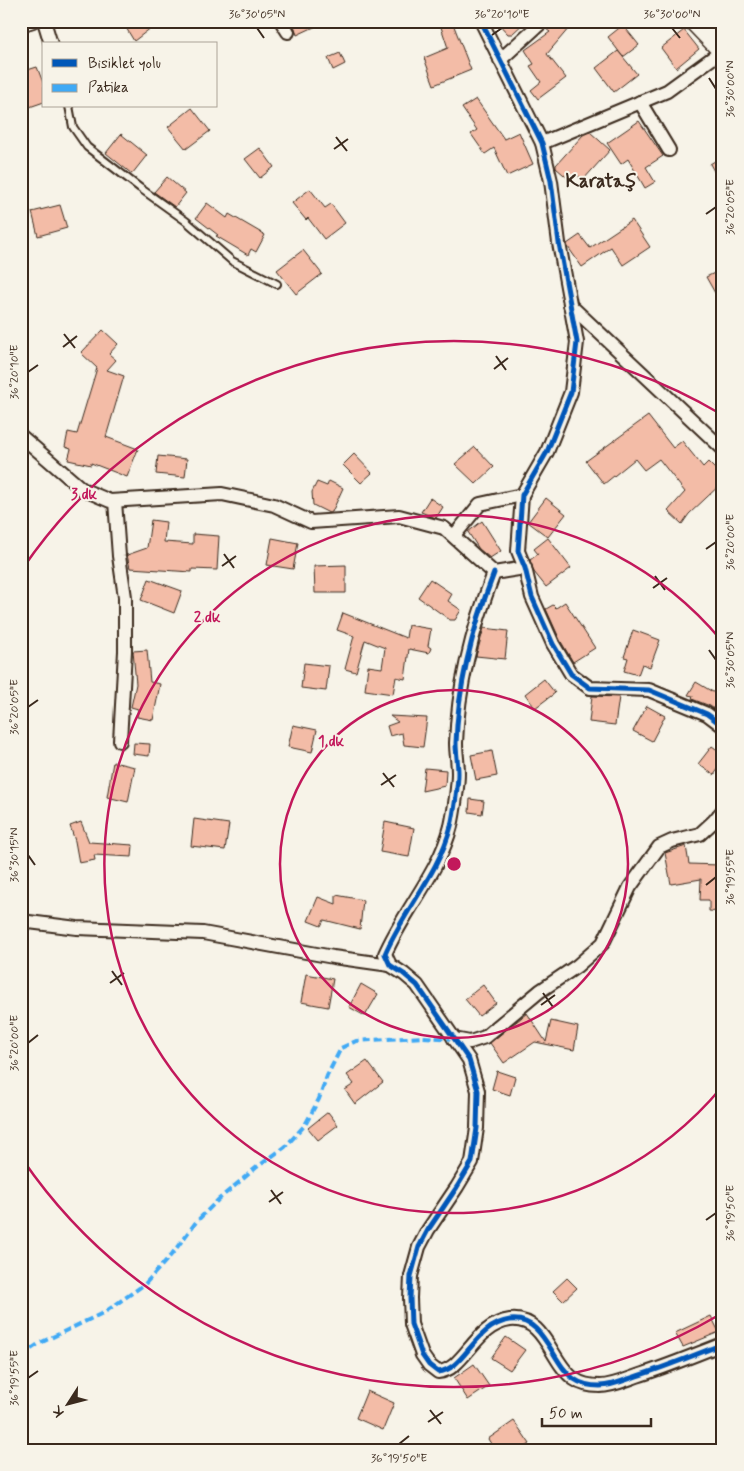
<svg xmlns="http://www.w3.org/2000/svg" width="744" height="1471" font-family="Mynerve,sans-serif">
<rect width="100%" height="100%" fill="#f7f3e8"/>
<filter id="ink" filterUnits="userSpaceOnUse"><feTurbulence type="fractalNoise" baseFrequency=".02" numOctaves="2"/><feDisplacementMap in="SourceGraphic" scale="10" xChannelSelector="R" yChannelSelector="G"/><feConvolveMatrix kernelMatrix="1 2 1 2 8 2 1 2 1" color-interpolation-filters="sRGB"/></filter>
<g filter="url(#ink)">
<g fill="#f3bca7" stroke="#3b2a1e">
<polygon points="132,21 160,21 134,41 125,26"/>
<polygon points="291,21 327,21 297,35 295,28"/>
<polygon points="439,21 452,21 471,70 434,85 424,58 448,48"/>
<polygon points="496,21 526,21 512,34 508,34"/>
<polygon points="551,21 575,21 547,54 566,78 538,99 531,90 541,82 530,66 534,64 525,50 550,32 546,29"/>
<polygon points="623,25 639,45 623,57 608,37"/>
<polygon points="684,30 699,49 676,68 661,48"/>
<polygon points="618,51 637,74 614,92 596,68"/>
<polygon points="340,53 345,64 333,70 328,58"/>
<polygon points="37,67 44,85 44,102 21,110 21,72"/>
<polygon points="476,99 504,139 519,132 533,164 507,176 494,148 485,154 471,134 477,130 462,108"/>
<polygon points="192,108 210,131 186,149 168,127"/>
<polygon points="639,121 663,156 646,167 655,182 645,188 628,159 621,164 607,143"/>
<polygon points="590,132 610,150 583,180 577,175 571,181 556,168 556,165 583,135"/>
<polygon points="121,134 147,155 132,174 106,153"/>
<polygon points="260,148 274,167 260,178 245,159"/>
<polygon points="723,156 723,187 710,164"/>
<polygon points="167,177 186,193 175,207 154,192"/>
<polygon points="310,189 325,208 331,204 345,223 324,239 308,218 306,220 292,203"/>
<polygon points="207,203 227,218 229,214 265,235 256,252 251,249 248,255 216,236 218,235 196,218"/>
<polygon points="60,205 67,228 38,236 32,212"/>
<polygon points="632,220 650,247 623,265 611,247 582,267 568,247 567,244 580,235 590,248"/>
<polygon points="303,250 322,274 296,294 277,270"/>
<polygon points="723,269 723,289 715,293 706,277"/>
<polygon points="103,330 118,344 109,354 116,360 107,370 124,376 106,437 138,449 127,477 91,463 91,465 68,460 71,449 65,447 68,432 77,434 97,368 81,353"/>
<polygon points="648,416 673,448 682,441 703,467 708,462 723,477 723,482 689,514 682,524 668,511 685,492 659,459 644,470 635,459 604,484 586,461"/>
<polygon points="475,447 494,467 476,484 455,464"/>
<polygon points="354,454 372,473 361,483 343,465"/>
<polygon points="158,456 187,459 185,477 156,474"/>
<polygon points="329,481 343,488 332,512 329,513 313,505 312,492 317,482 327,486"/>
<polygon points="430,498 443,507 436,518 421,512"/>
<polygon points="546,498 566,514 548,537 528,522"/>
<polygon points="151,520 166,522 164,542 193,544 193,534 219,536 217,570 192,569 192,572 130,568 127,555 147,548"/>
<polygon points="482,521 501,551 490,558 479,549 468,532"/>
<polygon points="272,538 298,543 293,569 267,565"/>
<polygon points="548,538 571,568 546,587 534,572 530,560 538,554 534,549"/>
<polygon points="346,565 346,593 315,593 314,566"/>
<polygon points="149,579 182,591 174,613 141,600"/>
<polygon points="430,579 452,594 448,601 461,610 455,620 450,620 418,597"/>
<polygon points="565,602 595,648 573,662 560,640 546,609 553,605 556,608"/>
<polygon points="343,613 406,638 408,625 431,629 428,646 431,648 429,653 409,649 405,679 396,677 393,694 365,690 368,666 382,668 385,648 365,640 356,672 345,669 354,636 337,630"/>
<polygon points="484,628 508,631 505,659 476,656"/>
<polygon points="633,630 660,640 650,667 642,664 638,675 624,671 628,658 624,657"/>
<polygon points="147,650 150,682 160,684 153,720 137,717 138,709 131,707 136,684 133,651"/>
<polygon points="304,663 329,666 326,691 301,688"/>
<polygon points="544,679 555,693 535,708 525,694"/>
<polygon points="696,682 723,698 723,716 710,706 692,699 693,696 688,695"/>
<polygon points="592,696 619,697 615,725 589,722"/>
<polygon points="647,706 665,716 652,741 633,731"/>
<polygon points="390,716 427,718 423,747 404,745 402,733 390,736 387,726 398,722"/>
<polygon points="293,725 317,730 312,752 288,747"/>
<polygon points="134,743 150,744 149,756 133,754"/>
<polygon points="712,746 723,754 723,762 714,775 698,764"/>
<polygon points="492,751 497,776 476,780 471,755"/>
<polygon points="113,762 135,767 128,802 107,797"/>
<polygon points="425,768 446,770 445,786 422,791"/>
<polygon points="470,799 484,801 482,814 469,812"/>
<polygon points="194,819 229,824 225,850 191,846"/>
<polygon points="81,822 89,842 133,845 132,857 94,855 95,860 79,863 75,841 70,826"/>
<polygon points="385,822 414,828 409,857 380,852"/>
<polygon points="686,846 689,864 719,865 719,880 723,880 723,912 709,911 709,900 700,900 701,879 671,884 665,853"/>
<polygon points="336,895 363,900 360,929 324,920 321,926 308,921 318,897 336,904"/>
<polygon points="306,974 333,979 328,1007 301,1002"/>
<polygon points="361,984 378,994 365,1016 349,1007"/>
<polygon points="483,985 496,1003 479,1016 465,999"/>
<polygon points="527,1013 546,1042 551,1021 578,1027 574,1050 535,1042 504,1063 490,1043"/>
<polygon points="367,1061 383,1082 355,1104 345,1090 354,1084 347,1075"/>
<polygon points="497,1071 515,1077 510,1095 492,1089"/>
<polygon points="328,1112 338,1125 318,1140 308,1128"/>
<polygon points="567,1278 577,1288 563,1301 553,1291"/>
<polygon points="711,1316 719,1332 683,1347 675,1333"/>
<polygon points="506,1337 525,1350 510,1370 491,1358"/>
<polygon points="474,1364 489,1386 468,1400 454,1378"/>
<polygon points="367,1391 394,1403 383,1430 356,1418"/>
<polygon points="514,1421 530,1444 521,1450 495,1450 488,1439"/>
</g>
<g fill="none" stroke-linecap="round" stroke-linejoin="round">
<g stroke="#3b2a1e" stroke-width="10">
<polyline id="lane" points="69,106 73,127 87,147 140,188 186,221 232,261 277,284"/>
</g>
<g stroke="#3b2a1e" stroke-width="16">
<g id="street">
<polyline points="44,21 51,44"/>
<polyline points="281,21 288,32"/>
<polyline points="481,21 542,143 551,181 559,243 577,342 571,392 547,452 522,495 518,551 525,568 532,597 553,644 571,674 590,688 649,690 707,714 723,726"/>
<polyline points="21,25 33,21"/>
<polyline points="500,60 543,21"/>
<polyline points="640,102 669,150"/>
<polyline points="542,143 667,91 722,51"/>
<polyline points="570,305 723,449"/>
<polyline points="21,436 82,489 110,501 222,494 274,505 311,522 399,516 444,528 494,573 525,568"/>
<polyline points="115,501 119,556 125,597 125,651 120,741"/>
<polyline points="454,536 480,504 522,495"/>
<path d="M494,573C473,627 458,684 456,743C456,753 458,763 458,773C458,785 454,813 451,826C439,873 404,910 385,954L390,965L404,974L417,985L469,1060L478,1091L477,1128L472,1162L457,1187L428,1230L419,1247L411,1276L410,1298L411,1324L422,1355L429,1365L438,1372C465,1370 474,1325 510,1320C545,1316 551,1363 574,1379C581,1384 592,1386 600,1386C612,1386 625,1380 637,1376C666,1367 694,1355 723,1344"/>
<polyline points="21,921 77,928 203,933 333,957 390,965"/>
<polyline points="454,1039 470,1042 485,1037 540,991 577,966 603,943 630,887 659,847 672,841 700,834 713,822 723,810"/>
</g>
</g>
<g stroke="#3b2a1e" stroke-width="21">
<polyline id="secondary" points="693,21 723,52"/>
</g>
<use href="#lane" stroke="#f7f3e8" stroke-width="6"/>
<use href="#street" stroke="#f7f3e8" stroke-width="12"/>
<use href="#secondary" stroke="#f7f3e8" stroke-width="18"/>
<polyline stroke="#3fa9f5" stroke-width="4" stroke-dasharray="8 4" stroke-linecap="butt" points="21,1356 40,1343 105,1312 145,1284 172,1254 196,1222 219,1199 257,1167 285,1147 305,1125 319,1099 327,1076 341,1048 356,1041 422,1037 454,1039"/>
<g stroke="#f7f3e8" stroke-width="8">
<g id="cycleway">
<polyline points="481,21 542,143 551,181 559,243 577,342 571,392 547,452 522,495 518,551 525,568 532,597 553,644 571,674 590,688 649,690 707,714 723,726"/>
<path d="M494,573C473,627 458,684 456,743C456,753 458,763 458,773C458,785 454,813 451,826C439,873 404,910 385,954L390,965L404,974L417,985L469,1060L478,1091L477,1128L472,1162L457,1187L428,1230L419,1247L411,1276L410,1298L411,1324L422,1355L429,1365L438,1372C465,1370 474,1325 510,1320C545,1316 551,1363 574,1379C581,1384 592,1386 600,1386C612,1386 625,1380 637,1376C666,1367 694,1355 723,1344"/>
</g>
</g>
<use href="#cycleway" stroke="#0057b8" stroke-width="5"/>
</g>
</g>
<path fill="none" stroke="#3b2a1e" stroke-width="2" d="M257,28L264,38M672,28L680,38M492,35L502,28M709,78L716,89M336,137L347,151M334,149L348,139M706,214L716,207M64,334L75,348M63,347L77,336M496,356L506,370M494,369L508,358M28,372L38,365M706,549L716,542M224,554L234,568M222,566L236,556M655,576L665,590M653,588L667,578M709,650L716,660M28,707L38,700M383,773L394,787M381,785L396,775M28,855L35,865M706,885L716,877M112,971L122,985M110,983L124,973M543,993L553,1007M541,1005L555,995M28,1043L38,1035M271,1190L281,1204M269,1202L283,1192M706,1220L716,1213M28,1378L38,1371M430,1410L441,1424M428,1422L443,1412M399,1444L409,1436"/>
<g fill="none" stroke="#c2185b" stroke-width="2.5">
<circle cx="454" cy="864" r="174"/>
<path d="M721 1088A349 349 0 1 1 721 640"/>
<path d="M719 1315A523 523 0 0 1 23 1160M23 568A523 523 0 0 1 719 413"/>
</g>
<g text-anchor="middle" stroke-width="4" stroke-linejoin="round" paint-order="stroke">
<g font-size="19" font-weight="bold" fill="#3b2a1e" stroke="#f7f3e8">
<text x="601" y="187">Karataş</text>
</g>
</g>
<circle cx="454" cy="864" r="8" fill="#c2185b" stroke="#f7f3e8" stroke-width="2.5"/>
<g font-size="15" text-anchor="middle" font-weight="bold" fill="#c2185b" stroke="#f7f3e8" stroke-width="4" stroke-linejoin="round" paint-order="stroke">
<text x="84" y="499">3 dk</text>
<text x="207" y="622">2 dk</text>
<text x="331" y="746">1 dk</text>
</g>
<rect width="744" height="1471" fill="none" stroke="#f7f3e8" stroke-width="55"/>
<rect x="42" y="42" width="175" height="65" fill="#f7f3e8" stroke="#aca397"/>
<rect x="52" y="59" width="25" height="8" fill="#0057b8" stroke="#aca397"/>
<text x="88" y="68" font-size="15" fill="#3b2a1e">Bisiklet yolu</text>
<rect x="52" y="84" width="25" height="8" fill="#3fa9f5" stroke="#aca397"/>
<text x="88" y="92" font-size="15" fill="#3b2a1e">Patika</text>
<g transform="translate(68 1404) rotate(234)" stroke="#f7f3e8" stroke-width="4" paint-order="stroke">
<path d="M0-4L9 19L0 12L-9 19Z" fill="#3b2a1e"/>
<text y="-8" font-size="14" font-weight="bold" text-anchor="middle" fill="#3b2a1e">K</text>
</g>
<path d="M542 1418v8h109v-8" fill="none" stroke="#3b2a1e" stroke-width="2.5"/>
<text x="549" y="1418" font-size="15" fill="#3b2a1e" stroke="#f7f3e8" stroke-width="4" paint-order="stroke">50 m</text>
<rect x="28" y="28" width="688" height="1416" fill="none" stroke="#3b2a1e" stroke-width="2"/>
<g font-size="12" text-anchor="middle" fill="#3b2a1e">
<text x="257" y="18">36°30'05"N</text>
<text x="502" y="18">36°20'10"E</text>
<text x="672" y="18">36°30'00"N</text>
<text transform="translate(730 89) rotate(-90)" y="4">36°30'00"N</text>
<text transform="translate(730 207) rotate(-90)" y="4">36°20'05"E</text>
<text transform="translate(14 372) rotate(-90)" y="4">36°20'10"E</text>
<text transform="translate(730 542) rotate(-90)" y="4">36°20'00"E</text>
<text transform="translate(730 660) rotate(-90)" y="4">36°30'05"N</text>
<text transform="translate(14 707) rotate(-90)" y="4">36°20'05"E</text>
<text transform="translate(14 855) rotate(-90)" y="4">36°30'15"N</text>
<text transform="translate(730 877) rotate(-90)" y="4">36°19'55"E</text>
<text transform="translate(14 1043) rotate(-90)" y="4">36°20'00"E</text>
<text transform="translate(730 1213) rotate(-90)" y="4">36°19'50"E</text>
<text transform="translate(14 1378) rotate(-90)" y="4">36°19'55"E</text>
<text x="399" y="1462">36°19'50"E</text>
</g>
</svg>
